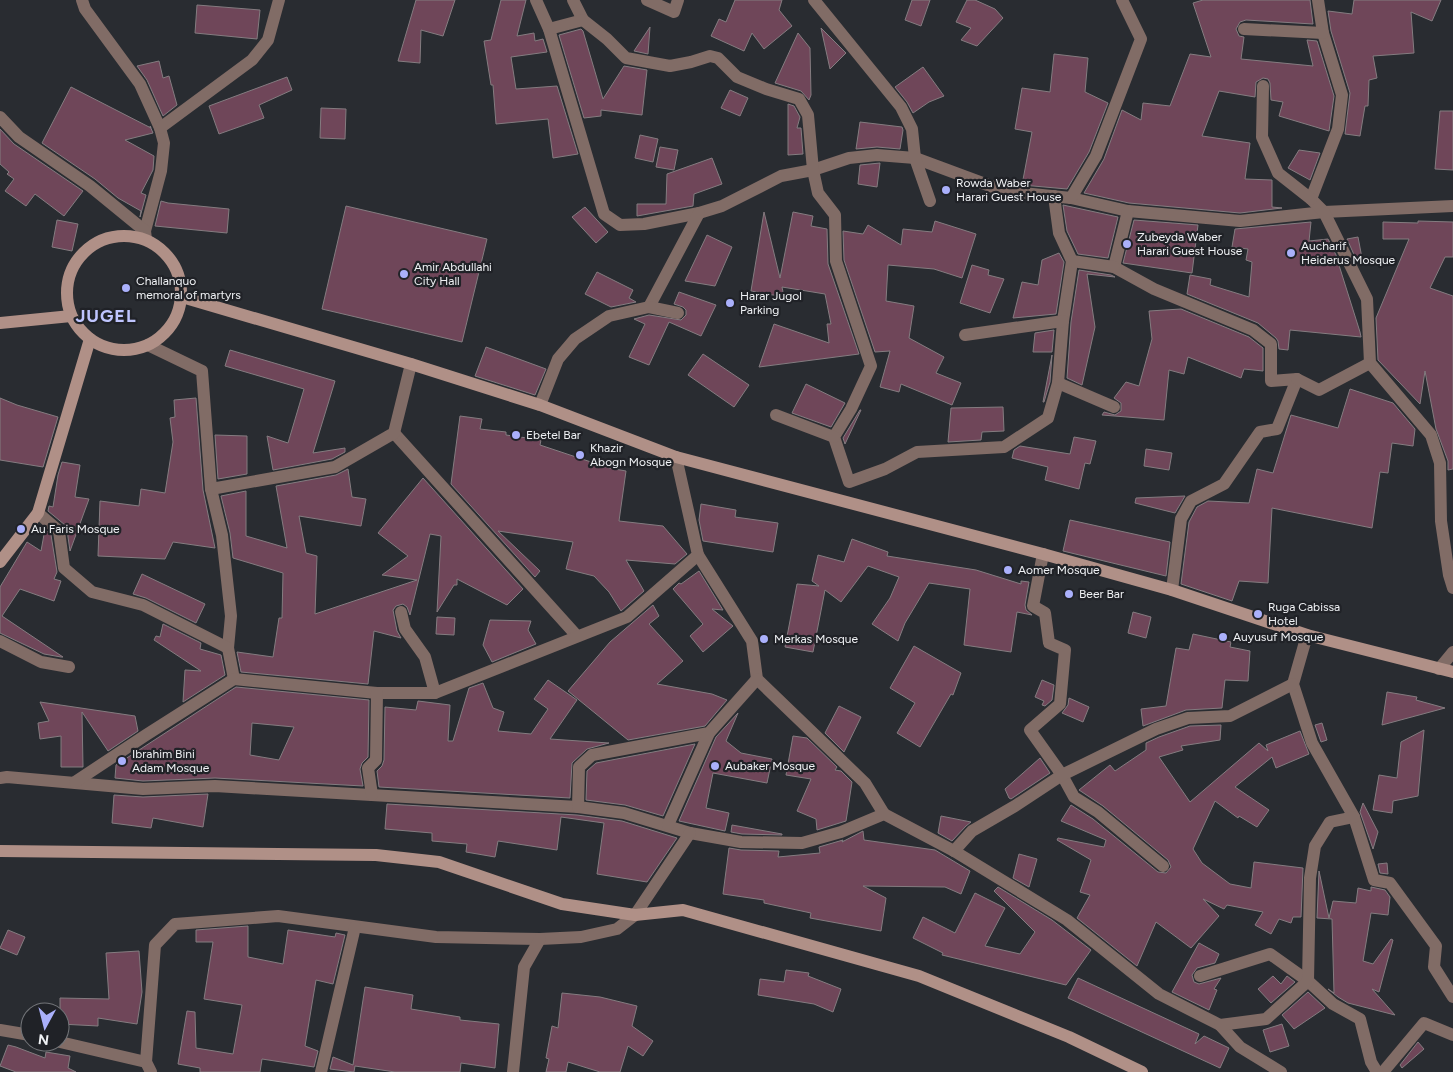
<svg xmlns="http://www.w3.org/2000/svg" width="1453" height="1072" font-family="Figtree,sans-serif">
<rect width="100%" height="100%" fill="#292c31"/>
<g fill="#6f4659" stroke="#847c80" fill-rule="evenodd">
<polygon points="416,0 455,0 443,36 421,30 420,63 398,61"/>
<polygon points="501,0 526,0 517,36 534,33 535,41 543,39 547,52 511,57 516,89 557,86 578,154 553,158 548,119 496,124 493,85 491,85 484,41 491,40"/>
<polygon points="735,0 782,0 779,10 792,26 764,49 752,33 744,51 711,36 719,19 726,22"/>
<polygon points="912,0 930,0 921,26 905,20"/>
<polygon points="967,0 975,0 995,9 1003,18 977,46 961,40 971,28 956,22"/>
<polygon points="1203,0 1310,0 1313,24 1246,20 1240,22 1236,29 1239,36 1244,37 1241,59 1313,66 1307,40 1317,41 1334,96 1329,131 1279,116 1283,102 1271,100 1270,83 1268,79 1263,78 1256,82 1255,97 1219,91 1202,136 1250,143 1245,179 1272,180 1272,207 1282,208 1240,213 1129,203 1084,193 1104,159 1122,110 1141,120 1143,103 1170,106 1190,54 1211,57 1193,3"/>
<polygon points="1354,0 1441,0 1432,21 1411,12 1414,53 1373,56 1377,78 1369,80 1368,106 1365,106 1360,136 1345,134 1350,93 1331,31 1328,11 1352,14"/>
<polygon points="197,5 260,10 257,39 195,33"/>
<polygon points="650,27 648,54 634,51"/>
<polygon points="821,28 846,53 830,69"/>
<polygon points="581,29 583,31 603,99 624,66 647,70 642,115 601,110 601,116 584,118 559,35"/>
<polygon points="798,33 810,48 811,95 809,100 801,91 775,83"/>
<polygon points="1054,54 1088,58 1085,92 1108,103 1089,152 1067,189 1022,185 1032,132 1015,129 1022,88 1050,92"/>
<polygon points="159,61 163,78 169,76 177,105 163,116 147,80 137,66"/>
<polygon points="923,67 944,96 929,102 913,113 907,102 895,87"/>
<polygon points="287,77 292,90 259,105 264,118 219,134 209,106"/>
<polygon points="71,87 151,128 150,126 153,133 125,140 154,156 153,170 141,193 146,195 140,217 141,211 118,198 95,179 42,143"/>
<polygon points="730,90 748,98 740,116 721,108"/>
<polygon points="788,104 794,106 800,117 797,128 801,128 803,154 788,155"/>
<polygon points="321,108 346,109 345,139 320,138"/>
<polygon points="1440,111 1453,111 1453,170 1435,169"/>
<polygon points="860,122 902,127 903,130 900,149 877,147 856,149"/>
<polygon points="0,129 14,144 83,191 64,216 35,194 26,206 5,191 14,179 7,174 9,172 0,164"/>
<polygon points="640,135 658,139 653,162 635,158"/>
<polygon points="660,147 678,150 674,170 656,167"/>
<polygon points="1299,150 1320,153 1310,180 1288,168"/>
<polygon points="712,158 722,184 694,194 693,206 637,216 637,204 666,204 667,174"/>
<polygon points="880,163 877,187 858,184 860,165"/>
<polygon points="161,201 168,203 229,209 227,233 155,226"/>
<polygon points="1063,205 1118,217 1108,258 1078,254 1067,231"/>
<polygon points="346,206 487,239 462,342 322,309"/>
<polygon points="585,207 608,232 596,243 572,217"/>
<polygon points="764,212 780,278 793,212 813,216 811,226 827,229 828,264 859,354 759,367 774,324 829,343 827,324 831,324 825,294 782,287 784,297 751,291"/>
<polygon points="57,220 78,224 72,251 52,247"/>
<polygon points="1134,220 1198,225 1192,273 1123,263"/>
<polygon points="935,221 976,234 962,278 934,269 888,265 886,301 914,306 909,338 944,357 936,373 961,383 952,405 901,384 899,392 880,387 890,351 875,352 844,260 843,231 863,234 868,225 901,245 903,229 932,232"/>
<polygon points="1418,221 1453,222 1453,257 1445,257 1430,288 1453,296 1453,469 1448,470 1448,461 1436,429 1425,371 1420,404 1378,360 1376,318 1409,239 1383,239 1383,222 1418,223"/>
<polygon points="1311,222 1309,241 1328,239 1339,261 1338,262 1360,332 1361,337 1290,330 1288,350 1279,349 1278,341 1276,338 1258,323 1187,294 1190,275 1211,279 1210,285 1249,297 1252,262 1246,260 1248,249 1232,247 1235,229"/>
<polygon points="707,235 732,247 715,286 685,281"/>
<polygon points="1358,237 1362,258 1356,259 1347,239"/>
<polygon points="1059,253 1064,262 1056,314 1013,318 1022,282 1038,285 1042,260"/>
<polygon points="972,265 989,270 988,275 1004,279 990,313 960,303"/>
<polygon points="1079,270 1111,275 1115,277 1087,274 1095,327 1082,385 1067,378 1071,322"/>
<polygon points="597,272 633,290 629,298 636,302 611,307 585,294"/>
<polygon points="679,292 716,305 701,336 669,322 649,365 629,357 645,324 634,319 649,315 681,320 686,315 686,310 683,307 674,304"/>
<polygon points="1181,309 1249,337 1263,348 1263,371 1244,369 1241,378 1188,357 1184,374 1169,370 1164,420 1102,415 1104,412 1115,415 1121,411 1121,403 1114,398 1126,382 1139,386 1152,339 1149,311"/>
<polygon points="1054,330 1052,352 1033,352 1035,333"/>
<polygon points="486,347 546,369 535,395 475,376"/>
<polygon points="230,350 335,381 313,453 345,448 345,452 332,459 273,470 267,436 288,443 304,389 225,366"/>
<polygon points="703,354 749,385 734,407 688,375"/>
<polygon points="1052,355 1050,382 1044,402 1043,402"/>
<polygon points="806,384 845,403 831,427 792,413"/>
<polygon points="1350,389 1393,403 1415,429 1413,446 1392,443 1388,473 1380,472 1372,528 1272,508 1268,583 1239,581 1232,601 1181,584 1189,522 1197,507 1208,501 1249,503 1257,469 1273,473 1291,415 1338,428"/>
<polygon points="0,398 17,405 58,417 43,467 0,460"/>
<polygon points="196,398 203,490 215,548 173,542 165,559 98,556 100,501 139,506 141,489 165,493 173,442 170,418 175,417 174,400"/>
<polygon points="1003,407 1004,431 982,432 981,440 948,442 951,408"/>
<polygon points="860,410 861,410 845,444 843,438"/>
<polygon points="460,416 482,419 480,429 506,432 506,435 541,440 540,445 609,468 626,471 619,521 663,526 687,554 675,564 626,560 644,591 621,611 609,592 594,576 566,569 573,542 498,531 540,571 535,577 451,484"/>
<polygon points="215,435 247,436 247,474 218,479"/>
<polygon points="1074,437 1096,441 1090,464 1085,463 1079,489 1045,480 1048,467 1012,458 1014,450 1020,446 1070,454"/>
<polygon points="1146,449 1172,453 1169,470 1144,466"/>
<polygon points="62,462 80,465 75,497 89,499 70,551 67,530 65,525 48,511 49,506 53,507 58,475"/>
<polygon points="348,469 352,497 366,499 361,526 299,516 306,553 317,556 315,614 417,580 382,575 408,556 378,533 423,478 523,589 507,605 457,579 457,585 454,585 437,612 441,536 430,534 410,615 407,607 403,604 396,606 393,610 397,631 401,638 374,631 368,684 241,672 237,652 273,657 279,618 282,618 283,573 233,558 230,533 221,496 246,491 246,536 287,548 276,486 336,475"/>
<polygon points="1185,496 1175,513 1135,503 1136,498"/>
<polygon points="701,504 736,510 735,517 778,523 773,552 703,541 699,520"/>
<polygon points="1070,520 1170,542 1166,576 1063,551"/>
<polygon points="45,529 51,535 57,572 54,579 61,581 54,601 20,589 2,616 63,657 61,657 44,654 0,633 0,587 27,542 41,551"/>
<polygon points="852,539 888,552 887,556 976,570 1021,584 1021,581 1029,582 1025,605 1026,610 1032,615 1017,612 1011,652 964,645 970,589 929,583 905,623 898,641 872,624 890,598 899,577 868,566 841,602 825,590 813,652 785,647 797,584 819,586 812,581 818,555 844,562"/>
<polygon points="699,571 723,610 712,609 733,626 703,652 690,636 703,624 673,589 679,583 681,584"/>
<polygon points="142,574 205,604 196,623 146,598 133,594"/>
<polygon points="653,605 659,616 649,624 683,661 657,684 712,694 727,700 705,726 628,740 568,691 610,642"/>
<polygon points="1133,612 1151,617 1146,638 1128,633"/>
<polygon points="437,617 455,618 454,635 436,634"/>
<polygon points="490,620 531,621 528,630 536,644 492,662 483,645"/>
<polygon points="163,624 201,643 200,649 221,655 225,675 183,702 185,670 201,671 154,640 156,636 160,637"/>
<polygon points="1193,634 1231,642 1230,647 1250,651 1248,681 1225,680 1222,708 1186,710 1143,726 1141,709 1166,706 1176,648 1189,650"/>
<polygon points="914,646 961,673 953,695 951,694 920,747 897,733 915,703 890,688"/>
<polygon points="548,680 577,700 550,739 609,743 587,749 572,763 570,798 379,787 377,771 382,766 384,760 385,707 416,710 418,701 450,705 448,741 453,741 469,688 483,683 493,708 504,712 498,731 531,734 548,709 534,699"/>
<polygon points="1042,680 1054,685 1052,700 1045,706 1042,705 1044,701 1035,697"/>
<path d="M236,687L369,700L368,757L362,763L360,769L363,786L215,778L143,781L115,778L116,765ZM252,723L294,727L279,760L250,755Z"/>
<polygon points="1387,692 1417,697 1416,700 1445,708 1382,725"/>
<polygon points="1069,698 1089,707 1083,722 1062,713 1068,705"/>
<polygon points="40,702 135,716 138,731 108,751 82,712 83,767 61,767 61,736 40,739 38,723 49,721"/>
<polygon points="839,706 861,717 844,752 825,733"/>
<polygon points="738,713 726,741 741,753 772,759 767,783 713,773 706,808 729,813 725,831 679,821 716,737"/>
<polygon points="1322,723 1327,740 1321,742 1315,725"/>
<polygon points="1221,725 1220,740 1181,746 1183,750 1159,757 1190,802 1259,743 1268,751 1266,745 1300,731 1309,754 1276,768 1272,757 1235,787 1269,810 1257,827 1239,816 1238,818 1215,801 1193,849 1202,863 1230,884 1251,888 1254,862 1303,868 1301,917 1293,917 1291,923 1279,919 1271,934 1255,925 1263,912 1227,905 1224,909 1203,899 1219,916 1191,948 1156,922 1137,966 1077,918 1090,895 1080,892 1091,860 1057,840 1058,838 1104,847 1106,840 1061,821 1071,805 1093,819 1158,872 1166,873 1171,867 1168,860 1103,806 1079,790 1110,765 1115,771 1146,750 1146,743 1159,737 1190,726"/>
<polygon points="1424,730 1418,796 1393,801 1392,813 1373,810 1379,775 1397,778 1401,742"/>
<polygon points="793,736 807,738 837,767 835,770 841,771 852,782 846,821 817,830 816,819 797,811 811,779 786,775"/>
<polygon points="695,744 663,816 625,805 586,800 587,771 596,763"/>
<polygon points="1040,758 1050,773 1011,799 1009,798 1005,789"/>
<polygon points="208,794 203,827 153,818 151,828 112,823 114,795 143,797"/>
<polygon points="1363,803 1378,832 1373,849 1360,812"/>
<polygon points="387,804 577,815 622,821 677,838 647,882 597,874 604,823 561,817 557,850 498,841 495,857 466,852 467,844 432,841 432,833 385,829"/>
<polygon points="941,816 971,822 966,826 952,841 938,833"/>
<polygon points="732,825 782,834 782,835 742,834 731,832"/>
<polygon points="863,831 864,840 935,850 970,871 961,894 945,887 863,886 886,898 881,931 810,918 811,913 764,903 764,900 723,894 729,848 741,850 779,851 778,857 820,853 819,847 843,840 842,842"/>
<polygon points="1019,854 1037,859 1029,887 1013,878"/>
<polygon points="1387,863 1388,874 1380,873 1378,864"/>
<polygon points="1319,871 1329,918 1333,901 1356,903 1358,888 1371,891 1371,887 1385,890 1390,897 1388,915 1371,913 1363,961 1373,964 1391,939 1393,940 1379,992 1372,989 1395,1015 1348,1003 1338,997 1328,989 1334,993 1332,919 1317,918"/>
<polygon points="998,887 1052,920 1091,950 1066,985 942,955 943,953 913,938 923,917 955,933 975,893 1005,908 985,946 1020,954 1035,932 994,891"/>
<polygon points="248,926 248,957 283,964 288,930 335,937 336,933 345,935 333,984 316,980 305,1046 318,1051 314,1067 262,1059 260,1072 200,1072 200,1068 178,1064 187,1011 195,1012 196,1048 233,1054 242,1005 204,999 213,942 196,942 196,930"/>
<polygon points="8,930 25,937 17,955 0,948"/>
<polygon points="1199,943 1219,954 1215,963 1197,968 1192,975 1194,982 1199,984 1221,978 1214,989 1217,990 1209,1010 1172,992"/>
<polygon points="139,951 142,992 137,1024 98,1018 98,1026 60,1024 60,998 109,999 106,953"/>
<polygon points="786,970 809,973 808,976 841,989 833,1012 814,1004 758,995 760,979 784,982"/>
<polygon points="1273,976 1281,984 1287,976 1295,982 1271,1003 1258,989"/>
<polygon points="1078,978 1199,1034 1195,1044 1204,1036 1229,1048 1220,1068 1068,998"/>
<polygon points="365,987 413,995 411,1009 460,1017 460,1020 499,1024 495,1068 461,1063 460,1072 395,1072 355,1066 354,1072 330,1069 333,1057 353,1065"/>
<polygon points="1308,992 1325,1008 1294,1029 1282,1015"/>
<polygon points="562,993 600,997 637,1006 632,1026 653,1041 643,1056 628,1046 620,1072 600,1072 568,1062 566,1072 546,1072 549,1059 546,1058 552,1026 558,1028"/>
<polygon points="1282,1024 1289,1046 1270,1052 1263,1030"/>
<polygon points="1418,1042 1424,1049 1402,1068 1400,1065"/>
<polygon points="8,1045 16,1047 45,1058 46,1052 70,1056 68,1068 76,1072 16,1072 0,1066"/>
</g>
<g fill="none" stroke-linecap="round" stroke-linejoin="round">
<g stroke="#816c66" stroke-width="12">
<polyline points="82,0 85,9 140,84 160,128 164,143 161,171 145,231 146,239"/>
<polyline points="536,0 549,29 604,214 620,225 644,224 699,213 722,206 781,176 813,170 849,158 877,155 915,158 1004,191 1071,198 1128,211 1240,221 1324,212 1453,206"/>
<polyline points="573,0 583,20"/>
<polyline points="647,0 674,12 678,0"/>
<polyline points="814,0 901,107 912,129 915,158 930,201"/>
<polyline points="1318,0 1323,33 1342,95 1338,129 1311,199 1324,212 1367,299 1370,363 1431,435 1440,463 1441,521 1449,575 1453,588"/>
<polyline points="549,29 583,20 607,39 626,58 670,66 691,62 710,56 718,58 737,77 766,89 799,99 808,115 813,170 818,193 835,215 836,261 871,366 851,409 834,437 849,482 885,469 917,452 1004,447 1048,418 1058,383 1063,321 1072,261 1059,233 1054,196"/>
<polyline points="1244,29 1323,33"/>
<polyline points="1263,86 1262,137 1278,173 1311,199"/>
<polyline points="0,117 19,137 90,186 145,231"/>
<polyline points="160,128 252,60 268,40 279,0"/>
<polyline points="1071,198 1096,156 1141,39 1122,0"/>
<polyline points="1128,211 1114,267 1154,289 1253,330 1271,344 1271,381 1297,379 1277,429 1260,432 1224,484 1191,501 1181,519 1172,590"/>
<polyline points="1072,261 1114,267"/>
<polyline points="649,307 699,213"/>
<polyline points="965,335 1063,321"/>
<polyline points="148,345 202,371 211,489 222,535 231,616 228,648 234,679"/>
<polyline points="1297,379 1319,390 1370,363"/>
<polyline points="1058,383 1114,407"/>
<polyline points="540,405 558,359 575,339 609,316 649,307 678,313"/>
<polyline points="776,415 834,437"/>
<polyline points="394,433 577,636"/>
<polyline points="211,489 335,467 394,433 411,364"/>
<polyline points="38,513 59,531 64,568 92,592 143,605 228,648"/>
<polyline points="1043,554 1033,606 1045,613 1049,643 1065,650 1060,704 1030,730 1062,775 1074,797 1098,812 1163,866"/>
<polyline points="698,555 752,641 757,679 865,783 884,814"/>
<polyline points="401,612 405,629 425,657 435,693"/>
<polyline points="1307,635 1293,684 1312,743 1354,817 1374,880 1390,883 1436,946 1434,967 1453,997"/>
<polyline points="0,641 41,662 69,667"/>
<polyline points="1439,669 1453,652"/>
<polyline points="0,778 7,777 143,789 215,786 578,807 624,813 690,833 741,842 802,843 841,832 884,814 954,851 1067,920 1159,994 1220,1025 1240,1047 1281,1072"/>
<polyline points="75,782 146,735 234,679 377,693 435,693 627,617 698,555 676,457"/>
<polyline points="372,795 368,768 376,760 377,693"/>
<polyline points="578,807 579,767 592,755 709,733 757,679"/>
<polyline points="668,825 709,733"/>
<polyline points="954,851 972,831 1015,806 1062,775 1156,729 1188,718 1230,716 1293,684"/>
<polyline points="1200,976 1270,954 1308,981 1333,1004 1360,1019 1371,1062 1377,1072"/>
<polyline points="1220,1025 1266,1019 1308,981 1310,878 1315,846 1330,822 1354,817"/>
<polyline points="0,1030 30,1035"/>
<polyline points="60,1042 146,1062"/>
<polyline points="151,1072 146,1062 155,945 175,924 278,916 436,937 540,939 581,937 617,929 635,915 690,833"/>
<polyline points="321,1072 355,927"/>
<polyline points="513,1072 524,967 540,939"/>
<polyline points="1383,1072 1424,1023 1453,1035"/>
</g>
<g stroke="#b09087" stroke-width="12">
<circle cx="124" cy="293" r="57"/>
<polyline points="182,297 411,364 540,405 676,457 1043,554 1172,590 1307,635 1453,672"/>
<polyline points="0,323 71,316"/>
<polyline points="0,562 38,513 90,339"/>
<polyline points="0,851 376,855 439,862 562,904 635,915 683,910 919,976 1069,1037 1142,1072"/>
</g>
</g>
<g fill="#aab0fb" stroke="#202227" stroke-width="2">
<circle cx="946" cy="190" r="5"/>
<circle cx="1127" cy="244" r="5"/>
<circle cx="1291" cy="253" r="5"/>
<circle cx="404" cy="274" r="5"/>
<circle cx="126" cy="288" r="5"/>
<circle cx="730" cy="303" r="5"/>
<circle cx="516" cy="435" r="5"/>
<circle cx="580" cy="455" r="5"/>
<circle cx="21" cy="529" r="5"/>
<circle cx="1008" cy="570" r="5"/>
<circle cx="1069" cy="594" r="5"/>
<circle cx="1258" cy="614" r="5"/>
<circle cx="1223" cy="637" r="5"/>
<circle cx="764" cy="639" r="5"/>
<circle cx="122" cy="761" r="5"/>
<circle cx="715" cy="766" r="5"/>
</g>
<g text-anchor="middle" stroke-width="4.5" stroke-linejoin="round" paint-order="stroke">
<g font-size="12" fill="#eff1f4" stroke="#202227" text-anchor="start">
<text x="956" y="187">Rowda Waber<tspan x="956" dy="14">Harari Guest House</tspan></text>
<text x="1137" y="241">Zubeyda Waber<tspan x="1137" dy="14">Harari Guest House</tspan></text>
<text x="1301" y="250">Aucharif<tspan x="1301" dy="14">Heiderus Mosque</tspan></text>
<text x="414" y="271">Amir Abdullahi<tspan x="414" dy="14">City Hall</tspan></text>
<text x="136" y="285">Challanquo<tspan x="136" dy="14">memoral of martyrs</tspan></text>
<text x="740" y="300">Harar Jugol<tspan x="740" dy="14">Parking</tspan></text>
<text x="526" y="439">Ebetel Bar</text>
<text x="590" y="452">Khazir<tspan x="590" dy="14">Abogn Mosque</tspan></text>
<text x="31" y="533">Au Faris Mosque</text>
<text x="1018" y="574">Aomer Mosque</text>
<text x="1079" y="598">Beer Bar</text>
<text x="1268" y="611">Ruga Cabissa<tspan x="1268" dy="14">Hotel</tspan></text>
<text x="1233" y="641">Auyusuf Mosque</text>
<text x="774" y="643">Merkas Mosque</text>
<text x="132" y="758">Ibrahim Bini<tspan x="132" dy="14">Adam Mosque</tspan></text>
<text x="725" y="770">Aubaker Mosque</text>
</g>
<g font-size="18" font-weight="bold" letter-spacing="1" fill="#bfc5fe" stroke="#202227">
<text x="106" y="322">JUGEL</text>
</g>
</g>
<g transform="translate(45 1027) rotate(187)"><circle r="24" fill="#202227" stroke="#737579"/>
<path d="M0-4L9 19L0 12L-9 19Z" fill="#aab0fb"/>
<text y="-8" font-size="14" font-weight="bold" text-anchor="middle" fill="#eff1f4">N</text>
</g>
</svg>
